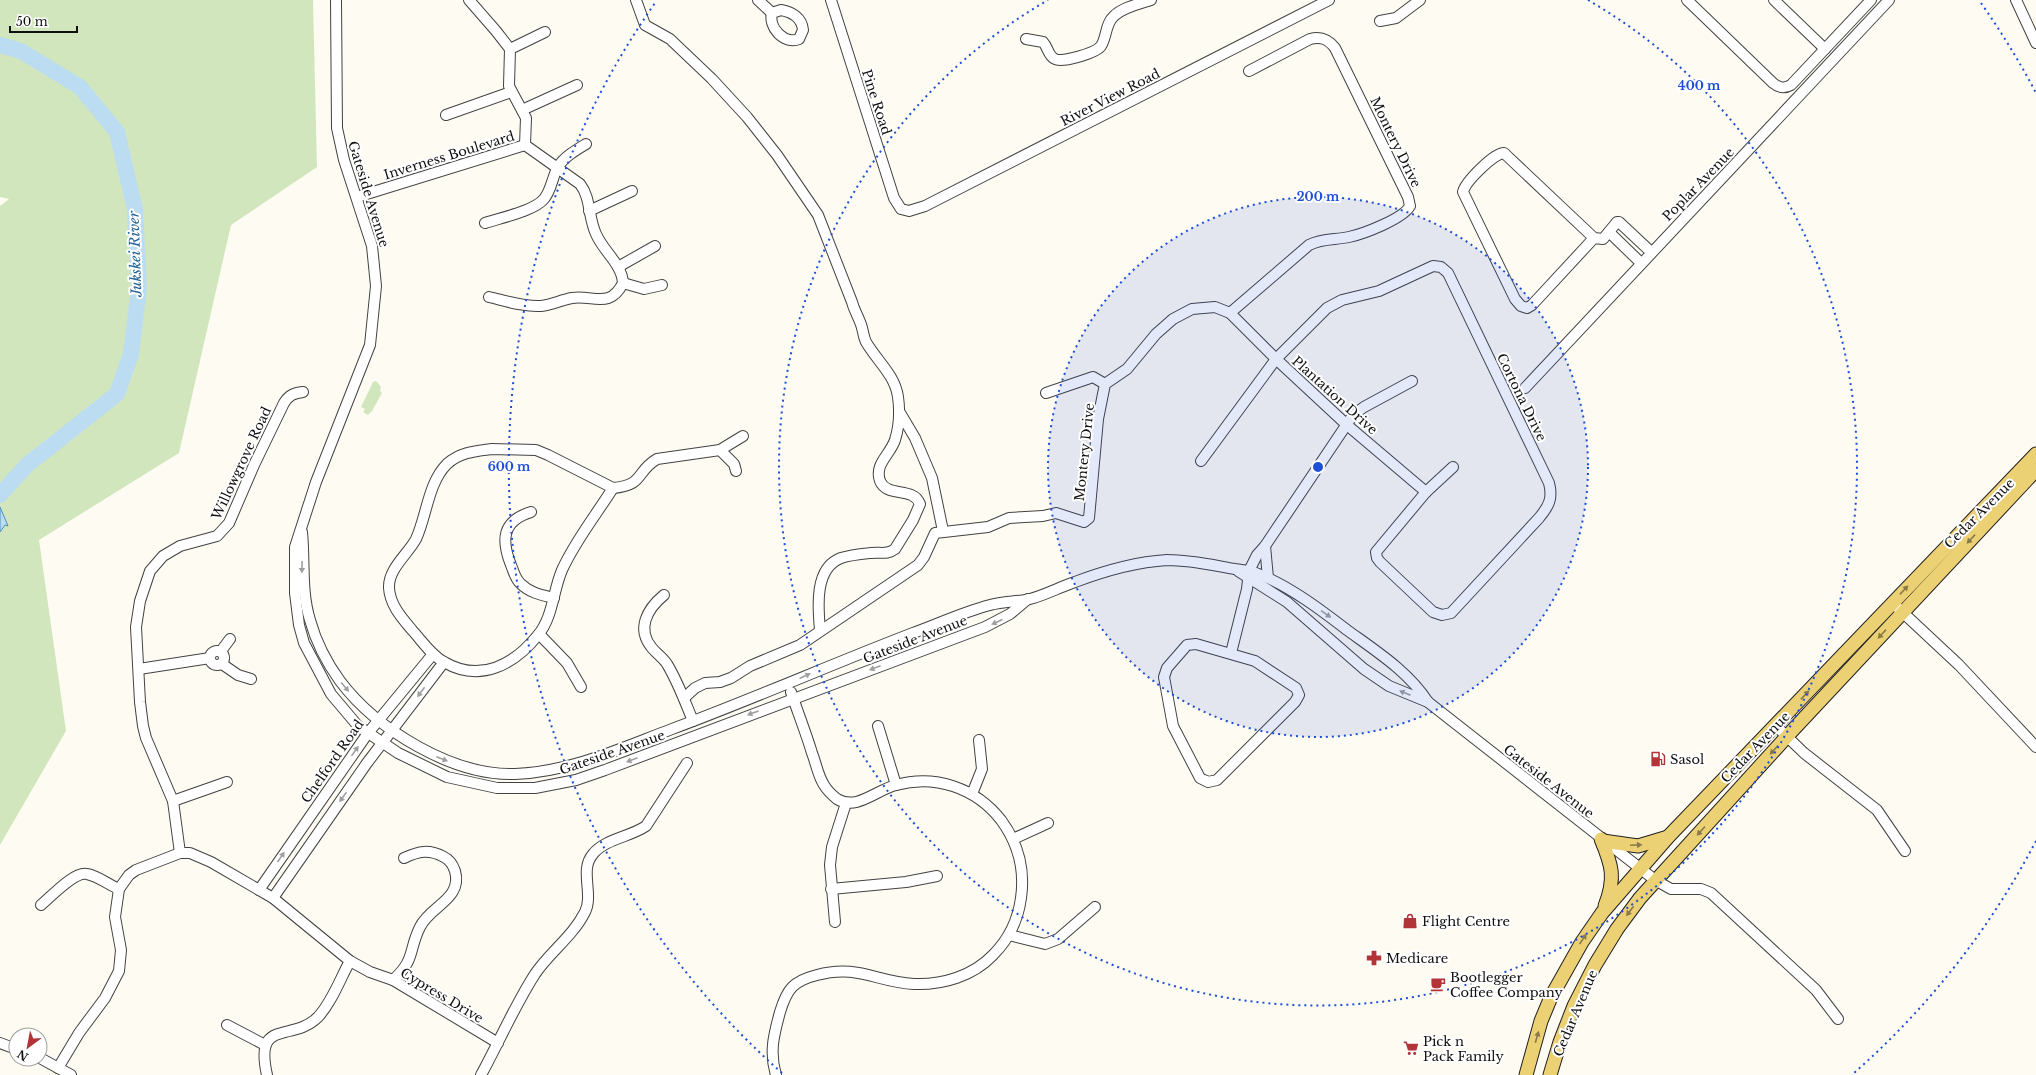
<svg xmlns="http://www.w3.org/2000/svg" width="2036" height="1075" font-family="'Libre Baskerville',serif">
<rect width="100%" height="100%" fill="#fefcf2"/>
<g fill="#d2e6be">
<polygon points="0,0 313,0 317,167 231,225 179,453 39,540 66,731 0,845 0,206 9,199 0,197"/>
<polygon points="376,381 381,387 380,391 382,393 372,411 368,415 363,412 365,409 361,407 373,382"/>
</g>
<polygon fill="#bbdcf1" stroke="#498fc1" points="0,507 8,526 5,525 0,532"/>
<g fill="none" stroke-linecap="round" stroke-linejoin="round">
<polyline stroke="#bbdcf1" stroke-width="16" points="0,45 21,51 80,87 117,132 135,209 139,288 131,354 117,394 27,465 0,495"/>
<g stroke="#424242" stroke-width="12">
<g id="minor">
<polyline points="336,0 337,128 344,160 372,246 376,286 370,345 316,482 295,547 295,593 299,625 304,643 331,694 358,726 398,753 447,777 497,788 535,788 576,780 605,770 985,627 1010,614 1028,599"/>
<polyline points="469,0 496,31 510,49 509,86 526,118 525,145"/>
<path d="M636,0L645,25L670,39L712,79L747,117L777,155L818,215L852,302C854,310 857,314 860,322C863,328 863,336 866,342C877,361 895,375 898,397C900,411 899,427 895,440C890,455 874,464 880,481C887,498 913,486 920,504L913,520L895,549C887,555 881,552 871,553C861,554 850,555 841,558C814,568 818,608 820,630"/>
<polyline points="758,0 772,13"/>
<polyline points="831,0 894,198 901,209 909,211 925,206 1329,0"/>
<path d="M1687,0L1773,83C1779,88 1784,89 1791,85L1871,0"/>
<polyline points="1774,0 1825,49"/>
<polyline points="2016,0 2036,43"/>
<path d="M781,10C792,12 802,18 803,30L799,39C784,45 768,27 772,13Z"/>
<polyline points="1380,21 1396,18 1420,0"/>
<path d="M1026,39L1043,42C1048,47 1048,56 1055,59C1062,63 1096,53 1101,46C1107,37 1105,24 1114,16C1123,7 1139,4 1151,0"/>
<polyline points="510,49 545,32"/>
<polyline points="522,110 577,85"/>
<polyline points="446,115 511,92"/>
<path d="M525,145L580,184C591,198 588,217 596,234C603,251 622,264 623,283"/>
<polyline points="357,197 525,145"/>
<polyline points="589,211 632,191"/>
<path d="M485,223C500,218 534,211 544,199C552,189 552,177 558,167C564,157 576,150 586,144"/>
<polyline points="1609,232 1641,263"/>
<path d="M1594,238L1532,305L1527,308L1521,306L1515,299L1463,192C1465,182 1494,153 1504,153L1594,238L1603,239L1617,222H1619L1651,252"/>
<polyline points="618,267 655,246"/>
<polyline points="623,283 644,289 662,285"/>
<path d="M489,297C506,301 524,307 541,306C552,305 561,300 572,298C594,295 610,309 623,283"/>
<path d="M1230,313L1309,245C1322,238 1335,240 1349,237C1363,234 1403,219 1410,206L1408,197L1335,48C1328,39 1321,36 1310,39L1249,71"/>
<polyline points="1525,388 1889,0"/>
<polyline points="1046,393 1093,377 1105,384"/>
<polyline points="899,411 915,438 932,478 943,531"/>
<path d="M492,449L536,450L548,455L613,488C596,515 575,541 562,570C553,591 553,617 538,635C514,665 480,683 444,662C431,655 422,641 412,630C402,618 390,605 389,588C388,569 408,554 416,539C427,515 428,483 447,464C460,452 476,451 492,449Z"/>
<polyline points="720,450 734,464 736,471"/>
<path d="M1201,461L1276,359L1327,308L1342,300L1379,291L1433,266L1441,267L1448,273L1549,483C1553,498 1549,506 1539,518L1451,613L1442,615L1433,612L1380,562L1377,558L1376,552L1426,492L1453,467"/>
<path d="M613,488C645,485 635,472 657,459L720,450L743,436"/>
<path d="M531,512C502,521 501,540 511,565C514,572 515,579 521,584C530,593 542,595 554,598"/>
<path d="M302,532C305,562 301,591 310,620C316,642 327,663 340,681C377,730 453,776 515,774C570,772 621,748 672,729C753,699 832,664 913,633C938,624 963,612 990,605C1003,601 1017,602 1030,599C1045,595 1060,587 1075,582C1104,571 1135,562 1167,560C1191,560 1212,565 1235,569C1244,570 1252,571 1261,575C1292,588 1321,610 1347,630C1376,651 1409,672 1428,702"/>
<polyline points="1265,546 1268,578"/>
<polyline points="1238,571 1287,602 1364,669 1389,686 1428,702 1655,880 1671,889 1701,889 1711,893 1816,990 1838,1019"/>
<path d="M664,595C647,609 636,629 652,648C657,654 663,658 667,664C678,682 685,702 693,721"/>
<polyline points="1898,608 1959,665 2036,747"/>
<polyline points="539,634 567,663 581,687"/>
<polygon points="1196,644 1255,661 1296,688 1299,695 1295,702 1217,780 1208,782 1200,778 1173,726 1164,677 1167,668 1187,645"/>
<circle cx="217" cy="658" r="7"/>
<polyline points="221,651 230,639"/>
<polyline points="1231,653 1247,589 1249,571 1257,555 1265,546 1353,415 1364,407 1412,381"/>
<polyline points="222,664 238,675 251,679"/>
<polyline points="139,669 210,658"/>
<polyline points="684,698 695,688 705,683 720,682 731,678 750,666 800,645 918,565 924,557 935,533 988,527 1009,518 1043,516 1056,513 1084,522 1089,518 1098,419 1105,384 1127,369 1156,334 1173,319 1192,309 1215,307 1230,313 1276,359 1347,425 1426,492"/>
<polyline points="878,726 896,785"/>
<polyline points="1776,726 1804,753 1877,810 1905,851"/>
<polyline points="972,794 982,769 979,740"/>
<polyline points="173,801 227,782"/>
<polyline points="1013,839 1048,823"/>
<path d="M180,853L173,801L146,738L143,726L140,702L136,627L140,601L150,571L163,556L180,546L217,536L229,523L254,465L284,403C289,395 294,393 303,392"/>
<polyline points="831,889 906,882 937,876"/>
<polyline points="259,890 368,733 433,654"/>
<polyline points="273,898 367,763 444,662"/>
<path d="M41,905C51,897 74,871 87,874C98,876 109,885 119,889"/>
<polyline points="835,922 830,865 832,847 846,803"/>
<polyline points="1009,935 1045,944 1058,939 1095,907"/>
<path d="M393,980C416,959 408,951 420,927C430,906 463,899 455,871C453,865 450,860 444,857C429,849 419,851 404,858"/>
<polyline points="227,1025 265,1045"/>
<polyline points="0,1043 16,1049"/>
<polyline points="40,1058 71,1075"/>
<polyline points="58,1068 79,1033 105,998 119,971 121,950 115,917 119,889 129,875 136,870 180,853 190,853 211,862 273,898 350,961 370,972 393,980 498,1043"/>
<path d="M267,1075C254,1017 292,1043 318,1017C332,1002 340,979 350,961"/>
<path d="M481,1075C499,1042 515,1005 535,974C550,952 573,936 585,912C594,894 579,870 593,854C605,839 630,837 646,826L687,763"/>
<path d="M776,1075C769,1052 774,1034 780,1012C787,989 793,981 817,975C858,964 876,982 914,984C943,985 973,976 993,955C1008,940 1018,920 1021,898C1025,870 1018,843 1001,820C976,788 935,774 896,785C876,790 857,811 837,799C832,795 827,790 824,785C818,776 816,763 812,753C806,733 798,713 791,692"/>
</g>
</g>
<g stroke="#202020" stroke-width="15">
<g id="major">
<path d="M1601,839C1612,865 1616,878 1605,906"/>
<polyline points="1603,841 1638,846 1668,837"/>
<polyline points="1526,1075 1541,1021 1551,997 1582,942 1602,913 1668,837 2036,454"/>
<polyline points="1550,1075 1560,1042 1574,1006 1595,965 1617,929 1640,898 1791,732 2036,470"/>
</g>
</g>
<use href="#minor" stroke="#fff" stroke-width="10"/>
<use href="#major" stroke="#ecd074" stroke-width="13"/>
</g>
<defs><path id="oneway-solid" d="M-6-.8H1V-3.2L6.5 0L1 3.2V.8H-6Z"/></defs>
<g fill="#897947">
<use href="#oneway-solid" transform="translate(1971 539) rotate(133)"/>
<use href="#oneway-solid" transform="translate(1904 590) rotate(-47)"/>
<use href="#oneway-solid" transform="translate(1882 634) rotate(133)"/>
<use href="#oneway-solid" transform="translate(1805 695) rotate(-47)"/>
<use href="#oneway-solid" transform="translate(1774 750) rotate(132)"/>
<use href="#oneway-solid" transform="translate(1701 831) rotate(132)"/>
<use href="#oneway-solid" transform="translate(1636 845) rotate(-3)"/>
<use href="#oneway-solid" transform="translate(1630 911) rotate(127)"/>
<use href="#oneway-solid" transform="translate(1583 939) rotate(-56)"/>
<use href="#oneway-solid" transform="translate(1537 1037) rotate(-74)"/>
</g>
<g fill="#9f9f9f">
<use href="#oneway-solid" transform="translate(302 567) rotate(91)"/>
<use href="#oneway-solid" transform="translate(1326 614) rotate(34)"/>
<use href="#oneway-solid" transform="translate(997 622) rotate(155)"/>
<use href="#oneway-solid" transform="translate(875 668) rotate(159)"/>
<use href="#oneway-solid" transform="translate(805 676) rotate(-24)"/>
<use href="#oneway-solid" transform="translate(345 687) rotate(50)"/>
<use href="#oneway-solid" transform="translate(421 692) rotate(127)"/>
<use href="#oneway-solid" transform="translate(1405 693) rotate(-157)"/>
<use href="#oneway-solid" transform="translate(753 713) rotate(160)"/>
<use href="#oneway-solid" transform="translate(355 751) rotate(-55)"/>
<use href="#oneway-solid" transform="translate(442 759) rotate(21)"/>
<use href="#oneway-solid" transform="translate(632 760) rotate(159)"/>
<use href="#oneway-solid" transform="translate(343 797) rotate(125)"/>
<use href="#oneway-solid" transform="translate(281 857) rotate(-56)"/>
</g>
<circle cx="1318" cy="467" r="270" fill="#1d4ed8" fill-opacity=".12"/>
<g fill="none" stroke="#1d4ed8" stroke-width="2" stroke-dasharray="2 4">
<circle cx="1318" cy="467" r="270"/>
<path d="M1588 0A539 539 0 1 1 1048 0"/>
<path d="M2036 841A809 809 0 0 1 1854 1073M782 1073A809 809 0 0 1 655 3M1981 3A809 809 0 0 1 2036 93"/>
</g>
<defs>
<g id="fuel-bare" transform="scale(1.2)"><path d="M-5.5-6h7V0h2V4h1.3V-2.5L3-4.5l.8-.8L6-3V5H2.5V1h-1V6h-7ZM-4.2-4.7v3.2H.2V-4.7Z" fill="#b23338" stroke="#fff" stroke-width="2.5" paint-order="stroke"/></g>
<g id="shop-bare" transform="scale(1.2)"><path d="M-5-2.5h2.3a2.7 3.5 0 0 1 5.4 0H5L5.5 6h-11ZM-1.5-2.5h3a1.5 2.3 0 0 0-3 0Z" fill="#b23338" stroke="#fff" stroke-width="2.5" paint-order="stroke"/></g>
<g id="pharmacy-bare" transform="scale(1.2)"><path d="M-2-6h4v4h4v4h-4v4h-4v-4h-4v-4h4Z" fill="#b23338" stroke="#fff" stroke-width="2.5" paint-order="stroke"/></g>
<g id="cafe-bare" transform="scale(1.2)"><path d="M-5.5-4.5H6V0H3Q3 3.5 0 3.5H-2.5Q-5.5 3.5-5.5 0ZM3-3.2v2h1.7v-2ZM-6 4.5H4V6H-6Z" fill="#b23338" stroke="#fff" stroke-width="2.5" paint-order="stroke"/></g>
<g id="supermarket-bare" transform="scale(1.2)"><path d="M-6-5.5h2.5l.6 2H6L4.5 2H-2.5L-4.4-4H-6ZM-1.5 3.2a1.3 1.3 0 1 0 .1 0ZM3 3.2a1.3 1.3 0 1 0 .1 0Z" fill="#b23338" stroke="#fff" stroke-width="2.5" paint-order="stroke"/></g>
</defs>
<g fill-rule="evenodd">
<use href="#fuel-bare" x="1658" y="759"/>
<use href="#shop-bare" x="1410" y="921"/>
<use href="#pharmacy-bare" x="1374" y="958"/>
<use href="#cafe-bare" x="1438" y="984"/>
<use href="#supermarket-bare" x="1411" y="1048"/>
</g>
<g text-anchor="middle" stroke-width="4" stroke-linejoin="round" paint-order="stroke">
<g font-size="13" fill="#0f0f0f" stroke="#fff">
<text transform="translate(1110 97) rotate(-27)" y="5">River View Road</text>
<text transform="translate(877 102) rotate(72)" y="5">Pine Road</text>
<text transform="translate(1396 142) rotate(64)" y="5">Montery Drive</text>
<text transform="translate(449 155) rotate(-17)" y="5">Inverness Boulevard</text>
<text transform="translate(1698 184) rotate(-46)" y="5">Poplar Avenue</text>
<text transform="translate(369 194) rotate(73)" y="5">Gateside Avenue</text>
<text transform="translate(1335 395) rotate(42)" y="5">Plantation Drive</text>
<text transform="translate(1522 397) rotate(64)" y="5">Cortona Drive</text>
<text transform="translate(1084 452) rotate(-84)" y="5">Montery Drive</text>
<text transform="translate(241 463) rotate(-65)" y="5">Willowgrove Road</text>
<text transform="translate(1979 513) rotate(-45)" y="5">Cedar Avenue</text>
<text transform="translate(915 639) rotate(-21)" y="5">Gateside Avenue</text>
<text transform="translate(1755 747) rotate(-46)" y="5">Cedar Avenue</text>
<text transform="translate(612 752) rotate(-19)" y="5">Gateside Avenue</text>
<text transform="translate(332 761) rotate(-55)" y="5">Chelford Road</text>
<text transform="translate(1549 781) rotate(38)" y="5">Gateside Avenue</text>
<text transform="translate(442 995) rotate(31)" y="5">Cypress Drive</text>
<text transform="translate(1575 1013) rotate(-67)" y="5">Cedar Avenue</text>
</g>
<g font-size="13" fill="#0f0f0f" stroke="#fff" text-anchor="start">
<text x="1670" y="764">Sasol</text>
<text x="1422" y="926">Flight Centre</text>
<text x="1386" y="963">Medicare</text>
<text x="1450" y="982">Bootlegger<tspan x="1450" dy="15">Coffee Company</tspan></text>
<text x="1423" y="1046">Pick n<tspan x="1423" dy="15">Pack Family</tspan></text>
</g>
<g font-size="14" font-style="italic" fill="#236296" stroke="#fff">
<text transform="translate(135 254) rotate(-92)" y="5">Jukskei River</text>
</g>
</g>
<circle cx="1318" cy="467" r="6" fill="#1d4ed8" stroke="#fff" stroke-width="2"/>
<g font-size="12" text-anchor="middle" font-weight="bold" fill="#1d4ed8" stroke="#fff" stroke-width="4" stroke-linejoin="round" paint-order="stroke">
<text x="1699" y="90">400 m</text>
<text x="1318" y="201">200 m</text>
<text x="509" y="471">600 m</text>
</g>
<g transform="translate(28 1047) rotate(212)"><circle r="19" fill="#ffffff" stroke="#9f9f9f"/>
<path d="M0-3L7 15L0 10L-7 15Z" fill="#b23338"/>
<text y="-6" font-size="11" font-weight="bold" text-anchor="middle" fill="#0f0f0f">N</text>
</g>
<path d="M10 26v6h67v-6" fill="none" stroke="#0f0f0f" stroke-width="2"/>
<text x="16" y="26" font-size="12" fill="#0f0f0f" stroke="#ffffff" stroke-width="3" paint-order="stroke">50 m</text>
</svg>
